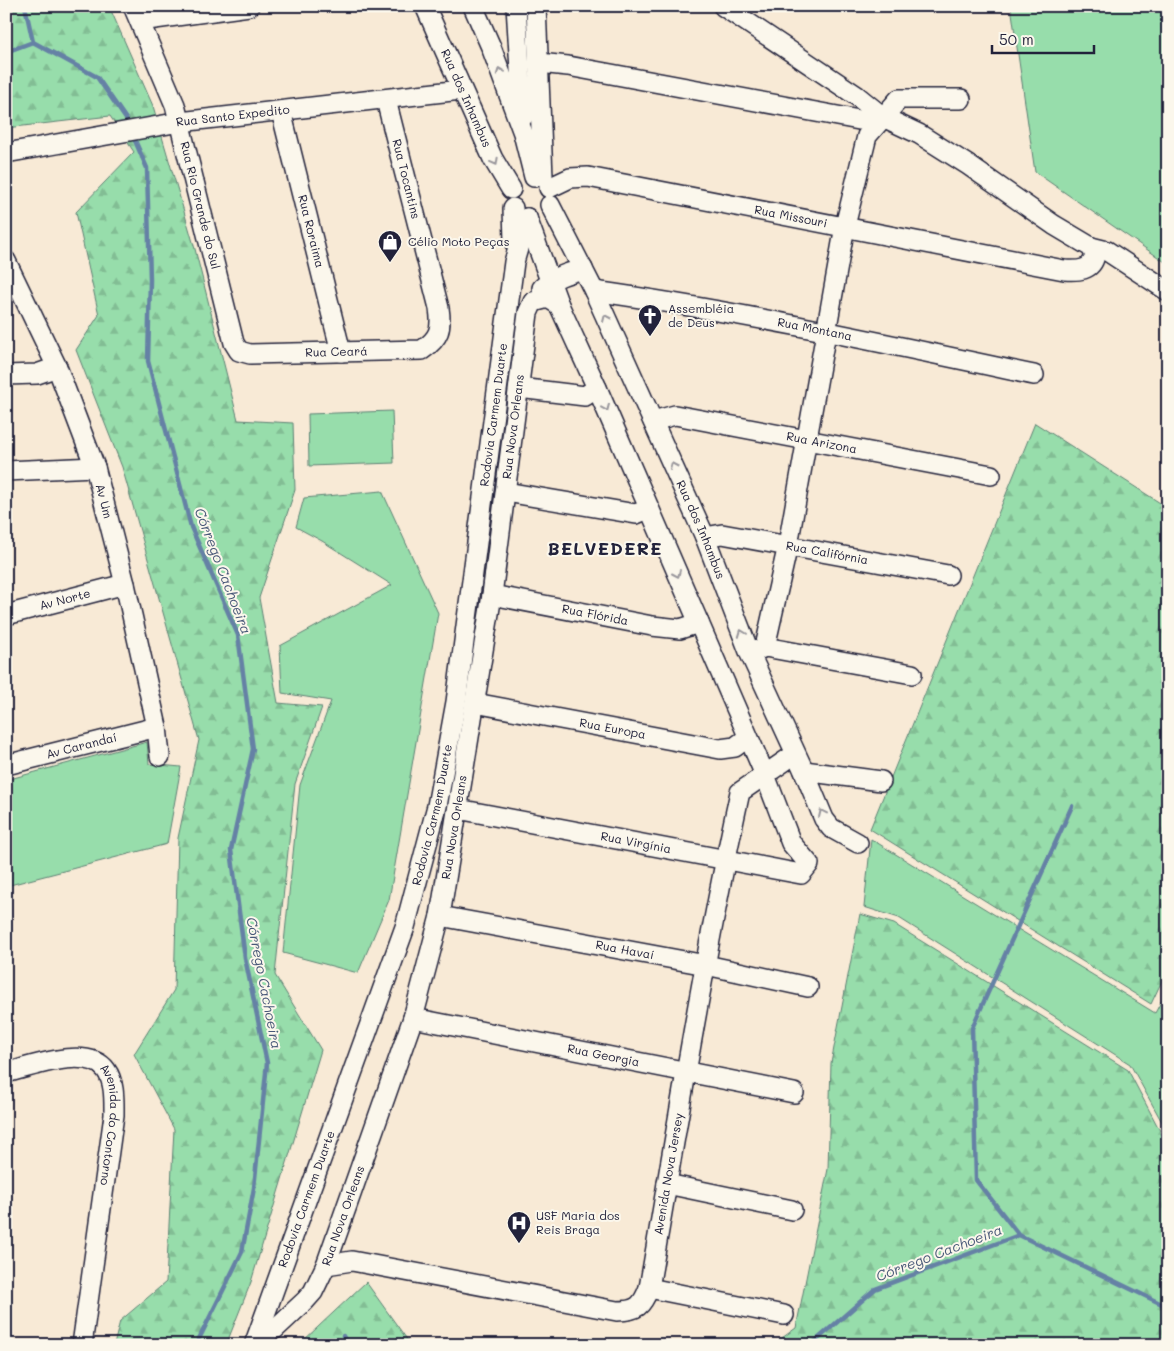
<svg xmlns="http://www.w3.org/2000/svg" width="1174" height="1351" font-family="Mali,sans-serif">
<defs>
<pattern id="forest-firs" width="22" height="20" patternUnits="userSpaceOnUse" patternTransform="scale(1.25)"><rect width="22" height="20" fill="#97ddab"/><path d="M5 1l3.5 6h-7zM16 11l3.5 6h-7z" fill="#82bd94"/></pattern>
</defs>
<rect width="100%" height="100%" fill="#f8ead6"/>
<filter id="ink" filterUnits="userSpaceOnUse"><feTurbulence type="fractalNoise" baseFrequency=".02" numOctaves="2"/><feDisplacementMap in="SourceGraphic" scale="10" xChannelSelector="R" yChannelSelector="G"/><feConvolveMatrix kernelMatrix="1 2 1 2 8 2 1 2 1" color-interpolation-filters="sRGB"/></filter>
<g filter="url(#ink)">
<g fill="#97ddab" stroke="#5c8073">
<polygon points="1011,6 1168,6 1168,264 1035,172"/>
<polygon points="392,411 394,463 309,466 308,414"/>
<polygon points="382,491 438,613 389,900 358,973 283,953 300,785 331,701 282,693 280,646 392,585 322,541 296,527 304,498"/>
<polygon points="147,742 149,764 181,767 167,844 6,886 6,780"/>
<polygon points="871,839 1155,1013 1168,989 1168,1133 1130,1064 899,918 864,907"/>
</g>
<g fill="url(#forest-firs)" stroke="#5c8073">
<polygon points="6,6 109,6 153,106 195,249 238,420 293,423 295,490 259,598 278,703 322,707 295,784 275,975 321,1050 251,1282 226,1345 114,1345 120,1321 166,1282 174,1129 134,1054 174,990 178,838 199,740 122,467 76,350 99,315 76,212 134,152 110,116 6,128"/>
<polygon points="1035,423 1168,508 1168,968 1151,1004 870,829"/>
<polygon points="860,914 894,924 1128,1070 1168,1146 1168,1345 772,1345 796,1328 828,1169 831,1063"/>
<polygon points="366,1282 411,1345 304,1345 302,1342"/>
</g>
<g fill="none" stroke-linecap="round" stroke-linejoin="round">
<g stroke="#6581a5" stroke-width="4.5">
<polyline points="25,6 33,42 97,77 126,119 130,126"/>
<polyline points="6,52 33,42"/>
<polyline points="133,136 147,168 150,280 148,361 191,527 238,635 253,749 231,850 245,958 267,1063 254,1188 242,1252 196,1345"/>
<polyline points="1072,806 972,1028 976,1180 1019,1235 1168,1307"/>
<polyline points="343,1336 348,1345"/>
<polyline points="811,1345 875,1289 1019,1235"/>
</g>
<g stroke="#22223b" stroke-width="22">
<g id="minor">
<path id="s1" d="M133,6L175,105L234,343L239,351L250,354L422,350C440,338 442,328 439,308L386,100"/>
<path id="s2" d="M425,6L493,159L511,189"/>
<polyline points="473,6 491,47 523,133 534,177"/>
<polyline points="516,6 523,117"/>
<polyline points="536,6 543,177"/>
<polyline points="140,21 249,6"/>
<polyline points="539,63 568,66 859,120 883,117"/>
<path id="s3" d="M281,111L341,352"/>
<path id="s4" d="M6,153L180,122L461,90"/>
<path id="s5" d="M549,188L570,178L588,177L1064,270C1078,271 1092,271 1095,255L1091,247L1054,225L968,165L919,134L883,117L857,96L723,6"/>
<path id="s6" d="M550,205L594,291L705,537L750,654L804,771L824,819L831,828L858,843"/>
<polyline points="513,208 514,242"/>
<polyline points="1091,247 1107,251 1168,291"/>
<path id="s7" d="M6,261L57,367L95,467L125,584L157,727L160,756"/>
<path d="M542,288C554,277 568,273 583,269"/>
<path id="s8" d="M594,291C742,312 888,344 1034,375"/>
<polyline points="6,375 37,374 57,367"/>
<polyline points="519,388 585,396 597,388"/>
<path id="s9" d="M653,421L675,415L991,475"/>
<polyline points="6,471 95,467"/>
<polyline points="506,492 636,514 648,509"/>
<path id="s10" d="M705,537L722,534L948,575"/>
<path id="s11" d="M492,595L652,626L680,629L699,623"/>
<path id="s12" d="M6,615L125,584"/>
<polyline points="765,647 788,545 845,226 867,136 899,99 961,99"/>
<polyline points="753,652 765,647 912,674"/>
<path id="s13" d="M475,703L720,749L735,747L747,738"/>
<path id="s14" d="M6,765L157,727"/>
<polyline points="804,771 881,781"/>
<path id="s15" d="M458,809L801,874L809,864L791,843L765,775L597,388L559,305L527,218"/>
<path id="s16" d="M440,916L706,965L808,987"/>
<path id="s17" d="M413,1018L794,1093"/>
<path id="s18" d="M6,1073C30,1067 88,1045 106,1070C115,1082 114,1101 114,1115L82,1345"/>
<polyline points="667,1184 792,1210"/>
<path id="s19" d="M326,1265L352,1261L617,1311C637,1311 642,1306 649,1288C678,1122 704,956 740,792L795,754"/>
<polyline points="649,1288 784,1315"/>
<path id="s20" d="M258,1337L275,1329L305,1301L313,1292L326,1265L413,1018L440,916L492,595L528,313L533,302L548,298L559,305"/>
<path id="s21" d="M254,1345L405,927L437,806L456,702L514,262L527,218"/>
</g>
</g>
<use href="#minor" stroke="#fbf7ec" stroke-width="19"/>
</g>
<defs><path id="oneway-chevron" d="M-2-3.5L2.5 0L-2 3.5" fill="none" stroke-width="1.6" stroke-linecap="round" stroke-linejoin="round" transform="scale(1.25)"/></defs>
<g stroke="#99979c">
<use href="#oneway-chevron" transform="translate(500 71) rotate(-111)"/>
<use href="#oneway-chevron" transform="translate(495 162) rotate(61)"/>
<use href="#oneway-chevron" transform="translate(606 318) rotate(-114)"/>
<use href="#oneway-chevron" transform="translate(606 408) rotate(67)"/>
<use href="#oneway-chevron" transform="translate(673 466) rotate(-114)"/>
<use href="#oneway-chevron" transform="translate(677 574) rotate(66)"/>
<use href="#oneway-chevron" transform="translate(742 633) rotate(-111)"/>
<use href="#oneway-chevron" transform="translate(822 813) rotate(-115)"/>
</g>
</g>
<defs>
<g id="shop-pin" transform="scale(1.25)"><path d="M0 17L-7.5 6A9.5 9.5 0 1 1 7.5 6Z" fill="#22223b" stroke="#fbf7ec"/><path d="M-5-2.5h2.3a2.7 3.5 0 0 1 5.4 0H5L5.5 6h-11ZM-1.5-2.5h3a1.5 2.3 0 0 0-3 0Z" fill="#fff"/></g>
<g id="church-pin" transform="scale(1.25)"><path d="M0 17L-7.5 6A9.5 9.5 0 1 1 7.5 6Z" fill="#22223b" stroke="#fbf7ec"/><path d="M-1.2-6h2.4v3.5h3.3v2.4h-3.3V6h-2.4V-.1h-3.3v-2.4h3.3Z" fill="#fff"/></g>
<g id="hospital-pin" transform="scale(1.25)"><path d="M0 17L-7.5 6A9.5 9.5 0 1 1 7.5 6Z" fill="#22223b" stroke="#fbf7ec"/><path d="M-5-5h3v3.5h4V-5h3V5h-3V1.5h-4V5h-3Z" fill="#fff"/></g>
</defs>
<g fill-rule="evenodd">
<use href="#shop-pin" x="390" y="242"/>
<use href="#church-pin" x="650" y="316"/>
<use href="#hospital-pin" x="519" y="1223"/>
</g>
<g text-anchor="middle" stroke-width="4" stroke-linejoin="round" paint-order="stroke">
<g font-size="12" fill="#22223b" stroke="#fbf7ec">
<text dy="4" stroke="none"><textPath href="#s2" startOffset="101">Rua dos Inhambus</textPath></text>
<text dy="4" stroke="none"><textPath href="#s4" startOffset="230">Rua Santo Expedito</textPath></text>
<text transform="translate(406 179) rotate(76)" y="4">Rua Tocantins</text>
<text dy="4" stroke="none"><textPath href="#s1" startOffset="211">Rua Rio Grande do Sul</textPath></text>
<text dy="4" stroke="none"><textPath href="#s5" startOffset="248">Rua Missouri</textPath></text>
<text dy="4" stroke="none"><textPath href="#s3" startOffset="124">Rua Roraima</textPath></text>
<text dy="4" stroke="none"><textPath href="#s8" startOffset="224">Rua Montana</textPath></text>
<text dy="4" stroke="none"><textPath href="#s1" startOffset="460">Rua Ceará</textPath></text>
<text dy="4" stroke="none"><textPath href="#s21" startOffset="965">Rodovia Carmem Duarte</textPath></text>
<text dy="4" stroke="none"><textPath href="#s20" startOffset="964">Rua Nova Orleans</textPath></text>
<text dy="4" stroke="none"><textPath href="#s9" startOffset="172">Rua Arizona</textPath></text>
<text dy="4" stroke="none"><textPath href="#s7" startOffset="260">Av Um</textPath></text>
<text dy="4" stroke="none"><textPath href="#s6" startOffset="358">Rua dos Inhambus</textPath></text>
<text dy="4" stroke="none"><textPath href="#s10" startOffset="124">Rua Califórnia</textPath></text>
<text dy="4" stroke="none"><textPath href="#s12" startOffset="61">Av Norte</textPath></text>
<text dy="4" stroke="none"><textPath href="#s11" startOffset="105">Rua Flórida</textPath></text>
<text dy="4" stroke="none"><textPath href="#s13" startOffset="140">Rua Europa</textPath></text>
<text dy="4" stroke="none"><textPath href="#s14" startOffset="78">Av Carandaí</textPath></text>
<text dy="4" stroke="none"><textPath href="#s21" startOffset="560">Rodovia Carmem Duarte</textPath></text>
<text dy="4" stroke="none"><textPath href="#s20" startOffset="559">Rua Nova Orleans</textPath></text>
<text dy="4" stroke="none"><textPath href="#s15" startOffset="181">Rua Virgínia</textPath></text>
<text dy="4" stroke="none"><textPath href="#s16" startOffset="188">Rua Havaí</textPath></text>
<text dy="4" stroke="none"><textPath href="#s17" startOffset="194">Rua Georgia</textPath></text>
<text dy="4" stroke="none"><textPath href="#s18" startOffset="161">Avenida do Contorno</textPath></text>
<text dy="4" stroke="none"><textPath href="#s19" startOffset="455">Avenida Nova Jersey</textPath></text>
<text dy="4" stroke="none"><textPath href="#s21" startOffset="155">Rodovia Carmem Duarte</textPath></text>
<text dy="4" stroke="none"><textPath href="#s20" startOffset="154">Rua Nova Orleans</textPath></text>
</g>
<g font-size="12" fill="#22223b" stroke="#fbf7ec" text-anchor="start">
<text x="408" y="246">Célio Moto Peças</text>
<text x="668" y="313">Assembléia<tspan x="668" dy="14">de Deus</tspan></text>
<text x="536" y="1220">USF Maria dos<tspan x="536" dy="14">Reis Braga</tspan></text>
</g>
<g font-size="14" font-style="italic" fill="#495979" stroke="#fbf7ec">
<text transform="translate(223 571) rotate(69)" y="5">Córrego Cachoeira</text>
<text transform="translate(264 983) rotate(79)" y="5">Córrego Cachoeira</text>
<text transform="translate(939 1253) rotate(-21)" y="5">Córrego Cachoeira</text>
</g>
<g font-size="18" font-weight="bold" letter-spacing="1" fill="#22223b" stroke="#fbf7ec">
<text x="605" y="555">BELVEDERE</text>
</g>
</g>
<rect width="1174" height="1351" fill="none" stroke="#fbf7ec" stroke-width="25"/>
<rect x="12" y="12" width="1149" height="1326" fill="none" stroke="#22223b" stroke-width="2" filter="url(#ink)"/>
<path d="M992 45v8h102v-8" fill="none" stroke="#22223b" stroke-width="2.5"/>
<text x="999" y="45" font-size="15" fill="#22223b" stroke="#fbf7ec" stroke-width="4" paint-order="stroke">50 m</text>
</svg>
